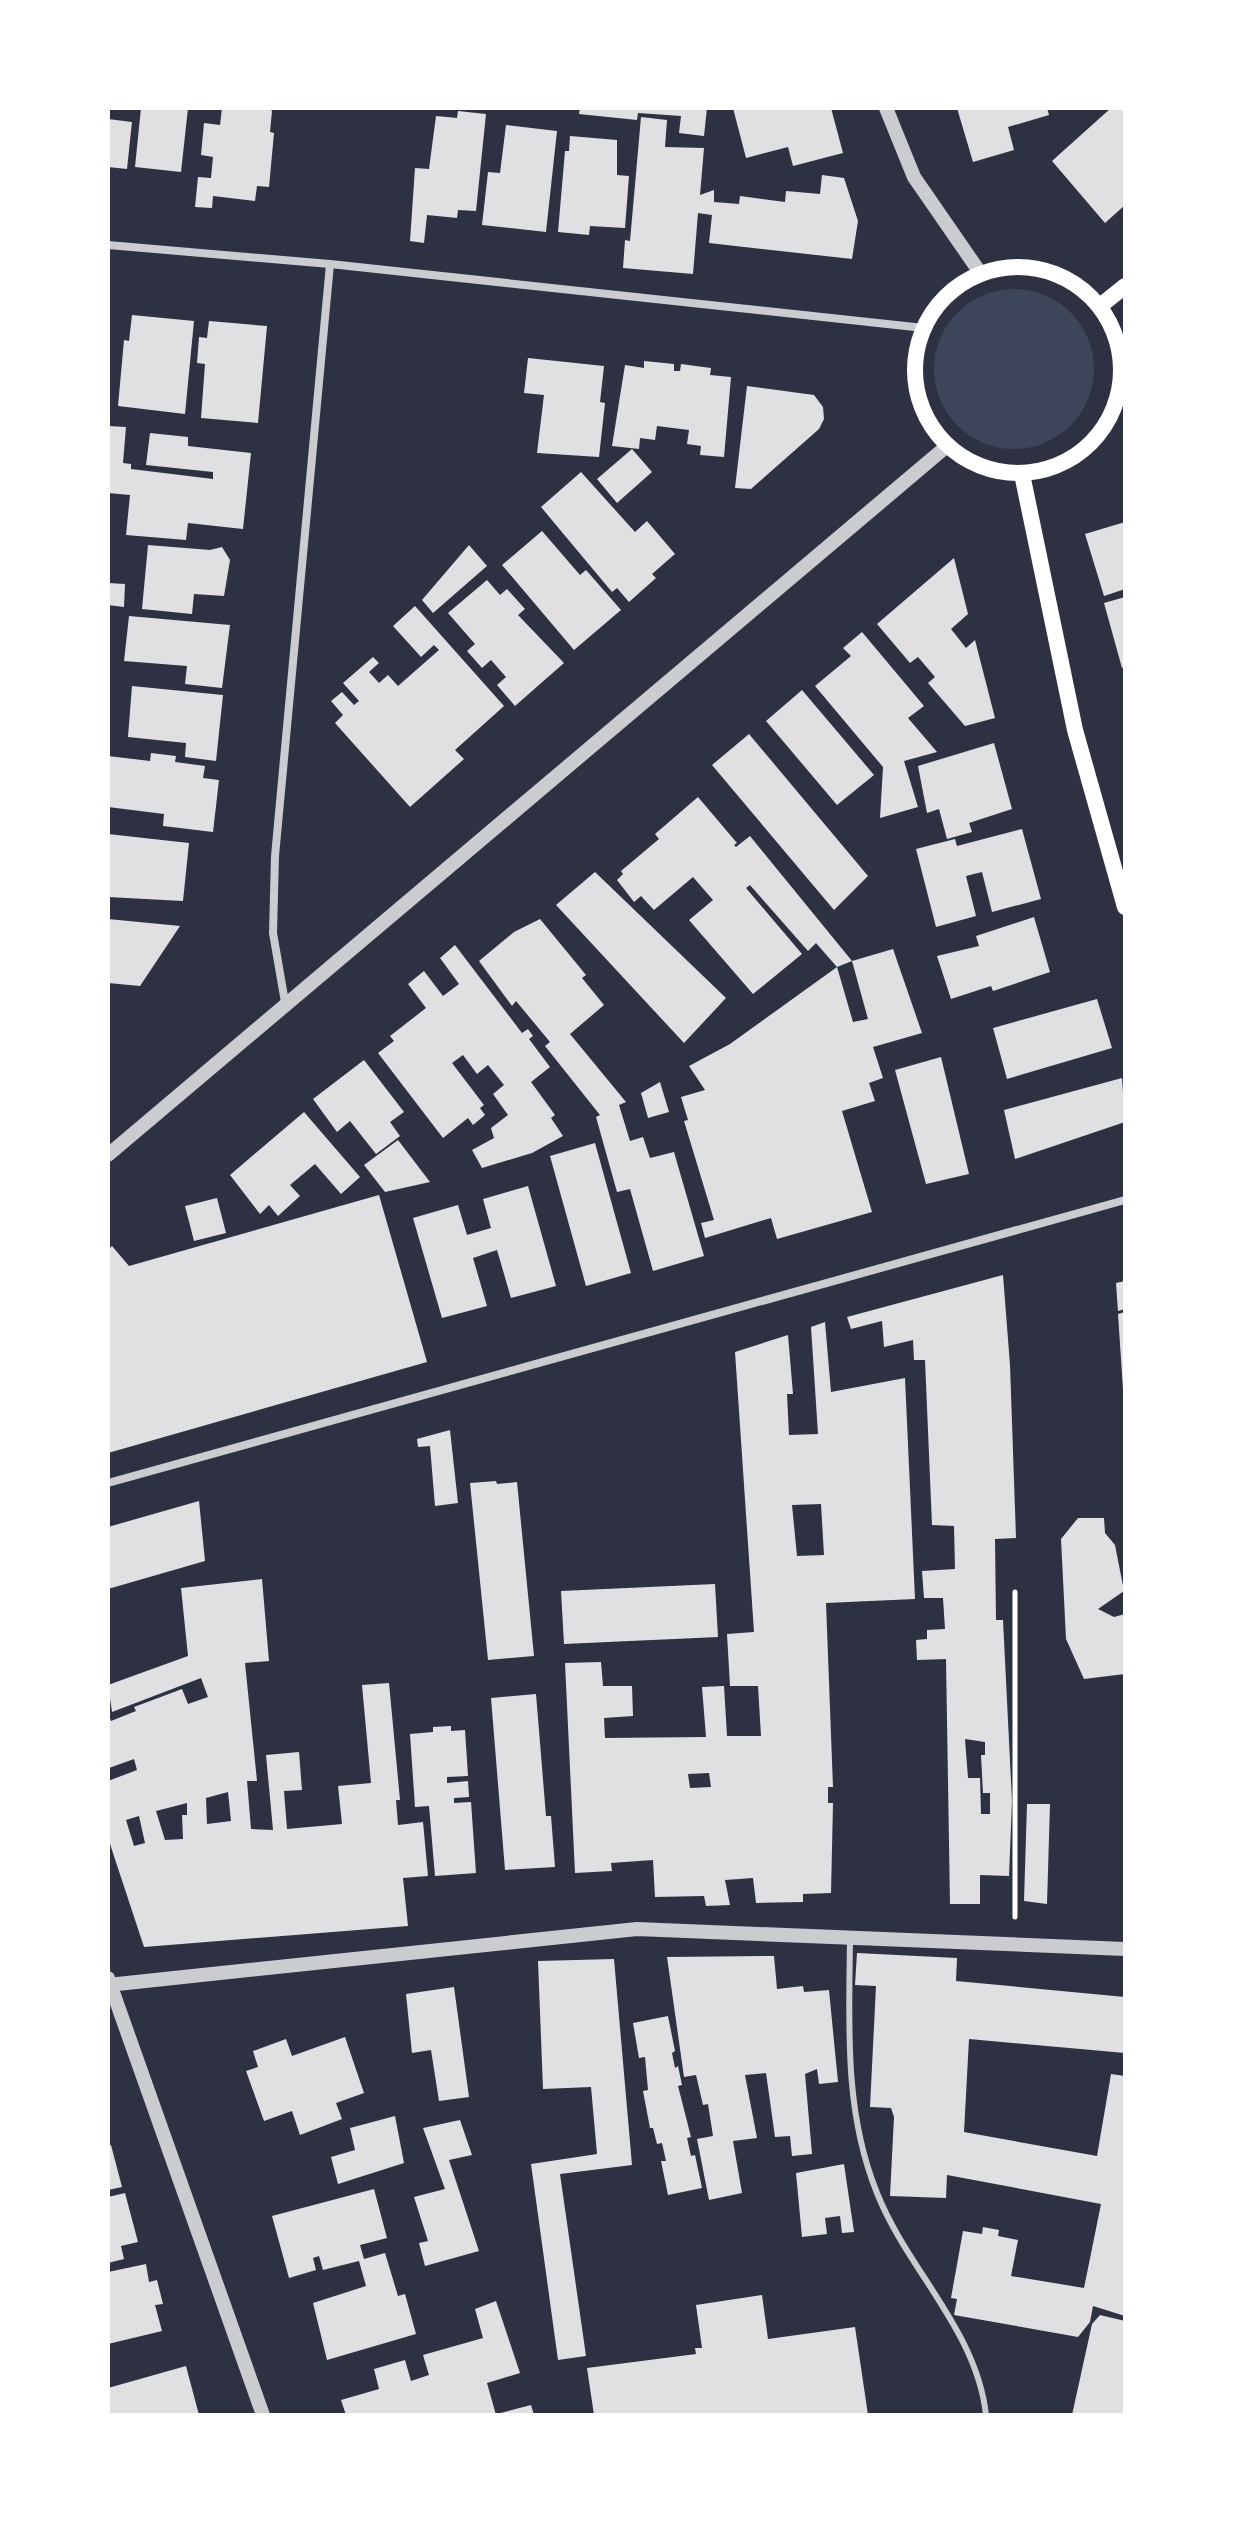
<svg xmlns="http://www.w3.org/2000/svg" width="1233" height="2523" font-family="Signika,sans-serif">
<rect width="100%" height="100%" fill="#2d3142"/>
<circle fill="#3c4559" cx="1014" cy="369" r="80"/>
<g fill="#e0e0e3" fill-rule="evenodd">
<polygon points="141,108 188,108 181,172 135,167"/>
<polygon points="222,108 269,108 272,111 270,132 274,133 269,187 257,186 255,201 213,196 212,208 195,207 198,177 211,178 213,157 201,155 204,123 220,125"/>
<polygon points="580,108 707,108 704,136 679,133 681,116 638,113 637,120 579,114"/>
<polygon points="733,108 831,108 843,153 793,166 788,147 746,158"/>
<polygon points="957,108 1047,108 1049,115 1008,127 1014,150 973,162"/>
<polygon points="1111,108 1125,108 1125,205 1105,223 1052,161"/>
<polygon points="458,111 486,114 476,211 458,210 457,218 427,215 424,243 410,241 415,168 429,169 436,116 457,118"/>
<polygon points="641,117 667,120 665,147 704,148 700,195 714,190 714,202 739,204 740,196 785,202 786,191 820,194 822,175 844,178 858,221 852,259 709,243 712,215 698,213 693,274 623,268 625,240 630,241"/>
<polygon points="108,119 132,122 127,169 108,167"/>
<polygon points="506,125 557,131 546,232 482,225 488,172 500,173"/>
<polygon points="570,136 617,140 617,175 629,176 625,228 590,226 589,235 558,232 565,151 569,151"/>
<polygon points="132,315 194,321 185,414 118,406 124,340 129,341"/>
<polygon points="209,321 267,326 258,423 201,418 205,364 197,363 199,337 207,338"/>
<polygon points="528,358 604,366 600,402 605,403 599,457 537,453 544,395 524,393"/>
<polygon points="644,361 674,364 674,371 680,371 681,364 711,368 710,375 731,377 724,457 700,455 701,446 687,444 689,430 657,426 655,440 640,438 639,449 612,446 625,365 644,368"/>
<polygon points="747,386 814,395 823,407 824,419 819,429 751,489 735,488"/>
<polygon points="108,426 126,427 123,463 131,464 131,469 213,479 213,472 146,465 150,433 188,437 188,446 251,453 243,529 188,523 186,540 126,535 130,495 108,493"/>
<polygon points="632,449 652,472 617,503 597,479"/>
<polygon points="581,472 635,532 647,521 675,554 652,574 656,578 629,602 617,588 612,592 541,507"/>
<polygon points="1125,522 1125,589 1104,596 1085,534"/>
<polygon points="542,531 580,575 586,570 621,610 574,650 502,565"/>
<polygon points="148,545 210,550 222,547 230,560 224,596 194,594 192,614 142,609"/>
<polygon points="469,545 487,566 433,613 422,600"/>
<polygon points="954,558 968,614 951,629 966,648 975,640 995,718 965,726 928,683 935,677 918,657 910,663 877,624"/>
<polygon points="487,580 500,595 507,589 525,609 518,615 564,663 515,706 497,685 506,677 491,660 482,668 467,651 475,644 448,613"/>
<polygon points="108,583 125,584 124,607 108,605"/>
<polygon points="1125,597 1125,667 1122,668 1104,603"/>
<polygon points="415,606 504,706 455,750 464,759 410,807 335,723 343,715 331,701 342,692 354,705 359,701 343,683 373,657 379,663 369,672 379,683 388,675 398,686 439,650 434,645 421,657 393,626"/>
<polygon points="129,616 230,625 222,688 185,684 187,666 124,661"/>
<polygon points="862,632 924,706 908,718 937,752 904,761 918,807 880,818 883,767 815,686 851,656 843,648"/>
<polygon points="132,686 223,695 216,761 185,757 186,743 128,737"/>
<polygon points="802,690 874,775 837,805 766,721"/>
<polygon points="749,734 868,876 834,910 712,765"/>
<polygon points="994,743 1012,809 969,823 972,832 947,839 939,809 927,813 918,766"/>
<polygon points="151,753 176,756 175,762 205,766 203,778 219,780 213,832 163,826 164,814 108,807 108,756 150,761"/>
<polygon points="698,797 737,843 734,845 736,847 750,836 852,961 893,949 922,1033 873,1047 883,1078 869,1083 875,1101 842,1111 872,1212 777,1239 771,1218 705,1238 701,1223 714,1220 684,1121 688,1120 681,1097 705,1090 689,1066 730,1044 837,967 853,1022 868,1019 852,961 837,967 816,943 808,951 750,885 746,888 802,954 753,994 689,920 713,900 693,877 654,910 641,896 634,902 617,880 623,874 621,871 659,839 655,834"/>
<polygon points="1022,829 1041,899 992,912 982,872 966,876 976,916 936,927 916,849 955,839 957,846"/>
<polygon points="108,834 189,843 183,901 108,897"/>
<polygon points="595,872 726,998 684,1043 556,905"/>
<polygon points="1034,917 1050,972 993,991 991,986 951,999 937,956 979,946 976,936"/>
<polygon points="108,919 180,926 140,986 108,983"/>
<polygon points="540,919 586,975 582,978 604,1005 570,1034 626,1102 619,1105 630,1141 643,1137 650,1158 674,1152 704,1256 653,1271 630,1189 617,1192 596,1117 600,1115 545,1046 550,1042 516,1001 512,1006 479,961 514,932"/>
<polygon points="455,945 522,1033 528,1029 533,1036 529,1039 550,1067 531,1082 555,1115 551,1118 563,1136 532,1153 482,1168 472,1150 494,1138 491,1128 508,1115 493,1094 504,1085 488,1065 477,1074 463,1055 452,1063 484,1105 480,1108 485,1115 473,1125 468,1118 443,1138 378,1053 394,1041 390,1036 426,1008 408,984 424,971 443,996 459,984 440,958"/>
<polygon points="1097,999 1112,1048 1007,1079 993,1028"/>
<polygon points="941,1057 969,1174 926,1184 895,1070"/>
<polygon points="364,1060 404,1112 390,1122 400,1136 376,1154 350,1121 337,1132 313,1099"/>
<polygon points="1122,1078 1125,1122 1015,1159 1004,1110"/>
<polygon points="660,1082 669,1112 648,1118 641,1093"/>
<polygon points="304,1112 360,1177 341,1194 315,1164 290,1185 300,1196 278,1216 269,1205 260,1214 230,1175"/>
<polygon points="398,1140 430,1182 385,1192 364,1165"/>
<polygon points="595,1143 631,1273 586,1286 550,1156"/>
<polygon points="528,1186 556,1286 511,1298 497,1250 473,1258 487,1306 442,1318 413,1218 458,1205 467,1235 491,1228 483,1199"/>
<polygon points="379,1195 427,1362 108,1453 108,1250 112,1246 129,1266"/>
<polygon points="217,1198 226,1233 194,1241 185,1206"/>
<path d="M1003,1275L1010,1365L1016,1538L995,1539L996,1620H1003L1012,1801L1009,1876L980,1875V1904H950L946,1659L917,1660L916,1640L927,1639V1630L945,1629L943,1598H924L922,1571L955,1569L954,1526L932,1525L925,1360H914L913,1340L884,1347L882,1321L851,1329L847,1317ZM965,1739L985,1742V1755H981L983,1793H990V1814H981L980,1778H968Z"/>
<polygon points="1125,1281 1125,1309 1118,1311 1116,1283"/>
<polygon points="1125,1312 1125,1389 1123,1389 1118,1314"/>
<path d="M825,1322L831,1392L905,1378L915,1599L826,1603L833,1787H828V1803H833L831,1893L803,1894V1902L756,1903L753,1878L725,1880L730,1905L706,1906L704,1896L655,1897L653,1860L611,1863L612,1871L575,1873L565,1663L601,1662L603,1686H632L633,1716L604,1718L605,1738L706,1737L702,1687L724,1686L727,1736H761L758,1686H730L727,1634L754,1632L735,1352L788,1335L793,1394H787L789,1435L818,1434L811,1327ZM821,1504L824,1555L797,1556L792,1505ZM709,1773L711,1787L690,1788L688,1774Z"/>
<polygon points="450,1430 458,1503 435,1506 430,1446 418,1447 417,1439"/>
<polygon points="496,1481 497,1484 517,1482 534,1656 488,1660 470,1483"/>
<polygon points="199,1501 205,1561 108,1589 108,1527"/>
<polygon points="1078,1518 1104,1518 1105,1533 1115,1545 1124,1591 1098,1609 1114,1617 1125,1614 1125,1674 1084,1679 1066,1639 1061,1539"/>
<path d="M262,1579L269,1661L245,1663L257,1781H247L251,1829L273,1830L266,1755L299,1752L302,1790L284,1791L287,1829L342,1824L338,1786L371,1783L362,1685L389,1683L400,1800H396L398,1825L423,1822L428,1876L403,1878L408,1926L144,1947L108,1838V1781L137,1770L134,1759L109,1768L108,1713L111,1721L136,1711L134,1707L182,1689L188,1704L208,1697L201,1678L112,1712L108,1685L188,1656L181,1588ZM228,1792L231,1821L207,1824L206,1798ZM187,1803V1815H182L183,1839L165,1840L156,1811ZM139,1816L145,1843L134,1846L126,1820Z"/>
<polygon points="715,1584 718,1637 564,1644 561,1591"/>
<polygon points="536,1694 546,1816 551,1816 555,1867 505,1870 491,1698"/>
<polygon points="451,1726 451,1731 465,1730 468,1776 447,1777 447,1783 468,1781 469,1797 454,1798 454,1803 471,1802 476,1873 435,1876 429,1806 415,1807 410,1734 433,1732 433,1727"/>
<polygon points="1027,1804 1050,1804 1047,1904 1024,1901"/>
<polygon points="857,1953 957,1958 956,1981 1125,1997 1125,2053 969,2039 964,2132 1097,2156 1111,2074 1125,2076 1125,2316 1093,2306 1090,2322 1078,2337 954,2315 957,2299 951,2298 963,2231 982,2234 983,2227 999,2230 998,2236 1018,2240 1011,2276 1084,2288 1101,2204 947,2175 946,2198 890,2196 894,2117 891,2108 870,2107 876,1986 855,1985"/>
<polygon points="774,1956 777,1989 803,1986 804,1992 829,1990 838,2082 819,2084 817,2069 805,2074 812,2154 792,2156 790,2136 775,2137 766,2073 745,2075 757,2138 733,2141 742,2193 709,2200 697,2139 713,2136 708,2104 703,2105 696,2075 684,2077 667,1957"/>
<polygon points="614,1959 632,2165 560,2174 586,2356 558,2360 531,2164 597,2154 591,2087 543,2089 538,1961"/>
<polygon points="454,1987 469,2097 439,2101 431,2050 412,2053 406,1994"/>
<polygon points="668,2016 675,2051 672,2053 675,2068 678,2066 682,2085 678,2086 691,2137 687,2138 691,2156 695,2155 702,2188 668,2195 661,2161 666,2161 662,2143 657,2144 653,2128 650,2128 643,2091 648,2090 645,2057 639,2058 633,2023"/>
<polygon points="345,2037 364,2093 336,2103 342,2119 300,2135 292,2111 264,2121 246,2071 258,2067 253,2051 286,2039 292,2056"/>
<polygon points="395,2116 404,2163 338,2184 331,2157 355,2150 350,2128"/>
<polygon points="460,2120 472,2155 449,2160 479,2251 425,2266 419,2243 428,2241 414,2197 445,2189 423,2128"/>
<polygon points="111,2145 122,2187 108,2190 108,2146"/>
<polygon points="844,2164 854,2232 842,2233 840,2216 825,2218 827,2234 802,2237 796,2173"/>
<polygon points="374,2189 387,2238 360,2245 364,2259 385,2253 398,2296 405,2294 416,2334 327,2360 313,2303 366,2286 359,2261 323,2270 319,2256 313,2258 316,2270 289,2278 272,2216"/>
<polygon points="125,2193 138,2242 121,2246 124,2259 108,2263 108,2197"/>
<polygon points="146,2264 149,2282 157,2280 163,2304 155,2305 162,2331 108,2344 108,2272"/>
<polygon points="762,2295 768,2339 855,2327 868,2415 594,2415 587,2368 696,2354 695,2348 702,2348 696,2305"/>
<polygon points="496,2301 520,2373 487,2383 496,2415 346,2415 341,2400 379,2389 374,2369 405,2360 411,2381 429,2375 423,2355 483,2338 475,2309"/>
<polygon points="1100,2315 1125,2321 1125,2415 1072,2415 1092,2324"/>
<polygon points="186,2366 199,2415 108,2415 108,2388"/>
<polygon points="531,2405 534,2415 497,2415 497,2414"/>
</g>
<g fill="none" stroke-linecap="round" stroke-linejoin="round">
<polyline stroke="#fff" stroke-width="5" points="1015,1592 1015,1917"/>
<path stroke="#caccd0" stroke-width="6" d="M850,1940C849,2025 844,2112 877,2193C907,2269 977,2331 986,2415"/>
<g stroke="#caccd0" stroke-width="8">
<polyline points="108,245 330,264 924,328"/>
<polyline points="286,1008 273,933 275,856 330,264"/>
<polyline points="108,1483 1125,1200"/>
</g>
<g stroke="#caccd0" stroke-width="14">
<polyline points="886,108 914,177 981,274"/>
<polyline points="108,1155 947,446"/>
<polyline points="108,1978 263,2415"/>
<polyline points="108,1985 637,1929 1125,1949"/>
</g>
<g stroke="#fff" stroke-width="16">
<circle cx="1018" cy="370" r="103"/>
<polyline points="1100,306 1125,286"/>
<polyline points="1022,474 1075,730 1125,907"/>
</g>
</g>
<rect width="1233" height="2523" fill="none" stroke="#ffffff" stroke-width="220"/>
</svg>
